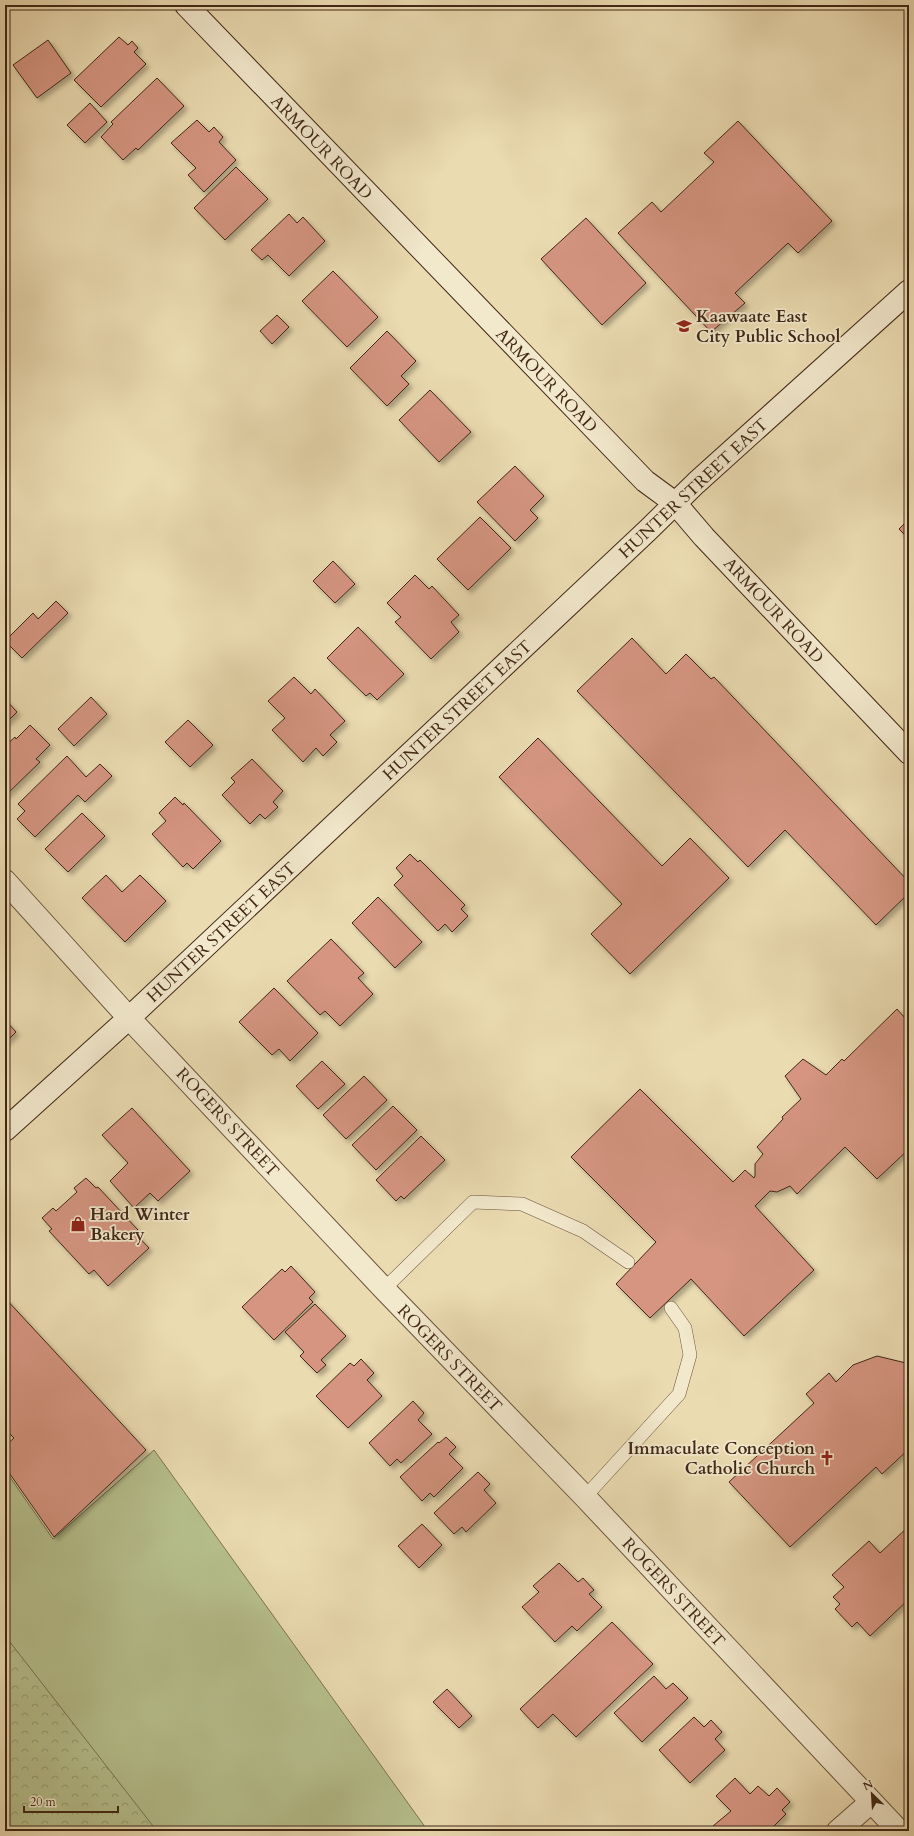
<svg xmlns="http://www.w3.org/2000/svg" width="914" height="1836" font-family="Cardo,serif">
<defs>
<pattern id="forest-crowns" width="20" height="18" patternUnits="userSpaceOnUse"><rect width="20" height="18" fill="#b6c08d"/><path d="M2 6a3 3 0 1 1 6 0M12 15a3 3 0 1 1 6 0" fill="none" stroke="#959c72"/></pattern>
<filter id="shadow"><feDropShadow dx="3.5" dy="3.5" stdDeviation="2" flood-color="#0004"/></filter>
</defs>
<rect width="100%" height="100%" fill="#ebdbb1"/>
<filter id="stains"><feTurbulence type="fractalNoise" baseFrequency=".005" numOctaves="4"/><feColorMatrix values="0 0 0 0 .2 0 0 0 0 .09 0 0 0 0 .02 0 0 0 .5 -.17"/></filter>
<radialGradient id="worn" r=".72"><stop offset=".6" stop-color="#630" stop-opacity="0"/><stop offset="1" stop-color="#630" stop-opacity=".3"/></radialGradient>
<polygon fill="#b6c08d" stroke="#7b7452" points="154,1450 428,1831 156,1831 5,1636 5,1470 53,1539"/>
<polygon fill="url(#forest-crowns)" stroke="#7b7452" points="6,1637 153,1826 156,1831 5,1831"/>
<g fill="#d59581" stroke="#402716" filter="url(#shadow)">
<polygon points="119,37 128,45 132,41 138,48 134,52 146,64 101,107 74,80"/>
<polygon points="48,40 71,73 37,98 13,65"/>
<polygon points="157,78 184,106 138,150 136,148 123,160 101,137 113,124 111,122"/>
<polygon points="90,103 107,122 85,143 67,125"/>
<polygon points="197,120 209,132 214,127 223,137 219,142 236,160 204,192 188,175 196,168 171,143"/>
<polygon points="738,121 832,221 798,253 788,243 735,293 745,303 711,332 618,233 652,202 661,212 714,162 704,153"/>
<polygon points="236,167 268,199 225,240 194,208"/>
<polygon points="289,214 297,223 303,217 325,241 289,276 268,255 262,260 251,250"/>
<polygon points="586,218 646,283 602,325 541,259"/>
<polygon points="333,271 378,317 347,347 302,301"/>
<polygon points="277,315 289,327 272,344 260,331"/>
<polygon points="387,331 416,361 401,376 409,384 387,406 350,368"/>
<polygon points="430,390 471,432 439,462 399,420"/>
<polygon points="515,466 544,496 530,510 538,518 515,541 477,502"/>
<polygon points="480,517 511,548 468,590 437,559"/>
<polygon points="909,519 909,539 899,529"/>
<polygon points="333,561 355,584 335,603 313,581"/>
<polygon points="415,575 429,589 432,586 459,615 451,622 459,632 431,659 395,622 401,617 387,603"/>
<polygon points="56,601 68,613 22,658 5,641 33,613 38,619"/>
<polygon points="358,627 404,674 377,700 370,693 366,696 327,658"/>
<polygon points="632,638 666,674 686,654 711,679 714,677 909,882 909,893 876,925 785,830 748,867 577,691"/>
<polygon points="294,677 311,694 315,689 345,721 330,735 337,742 323,756 316,748 303,762 272,730 285,718 268,701"/>
<polygon points="91,697 107,714 74,746 58,729"/>
<polygon points="5,699 17,712 5,724"/>
<polygon points="188,720 213,745 190,767 165,742"/>
<polygon points="30,725 50,745 36,759 40,762 5,796 5,746 15,737 16,739"/>
<polygon points="538,738 662,866 690,838 729,878 630,974 591,934 622,904 499,777"/>
<polygon points="67,756 86,777 100,764 112,776 85,802 78,795 35,837 17,819 25,811 18,804"/>
<polygon points="252,759 283,791 273,802 278,807 265,819 260,814 250,824 222,795 235,782 231,778"/>
<polygon points="175,797 183,805 184,803 221,841 193,869 187,863 183,867 152,834 166,821 159,813"/>
<polygon points="82,813 105,836 68,872 45,849"/>
<polygon points="410,854 418,862 420,860 465,905 461,909 468,916 452,932 445,924 438,931 394,885 403,876 396,868"/>
<polygon points="106,875 122,892 140,875 166,901 125,942 82,898"/>
<polygon points="378,897 422,942 395,968 352,923"/>
<polygon points="331,939 364,973 358,978 373,994 340,1026 325,1011 320,1015 287,981"/>
<polygon points="274,988 318,1033 290,1061 279,1049 272,1055 239,1022"/>
<polygon points="897,1009 904,1017 909,1012 909,1149 877,1179 845,1147 797,1194 790,1186 777,1192 770,1191 755,1206 814,1270 744,1336 691,1279 650,1318 616,1284 656,1242 571,1157 640,1089 733,1182 745,1170 754,1178 755,1176 755,1164 763,1154 757,1147 783,1119 782,1117 801,1099 785,1076 803,1059 826,1075 842,1059 844,1061"/>
<polygon points="5,1020 16,1032 5,1043"/>
<polygon points="322,1061 345,1084 318,1109 296,1086"/>
<polygon points="364,1076 387,1100 346,1139 323,1115"/>
<polygon points="393,1106 417,1130 376,1170 352,1145"/>
<polygon points="132,1108 190,1171 158,1201 150,1193 134,1208 110,1181 128,1163 102,1135"/>
<polygon points="421,1136 445,1160 404,1199 401,1196 396,1201 376,1180"/>
<polygon points="86,1178 96,1188 98,1187 138,1230 134,1232 149,1248 108,1286 94,1270 89,1274 49,1231 52,1229 42,1218 53,1208 56,1211 77,1192 74,1188"/>
<polygon points="291,1266 315,1292 309,1298 313,1302 274,1340 242,1307 282,1269 285,1272"/>
<polygon points="5,1298 146,1450 54,1537 5,1467 5,1446 14,1438 5,1429"/>
<polygon points="315,1304 346,1336 321,1360 326,1365 317,1373 300,1356 304,1352 285,1332"/>
<polygon points="877,1356 906,1363 909,1360 909,1449 882,1474 876,1467 790,1547 729,1482 814,1403 806,1394 829,1373 836,1382 853,1365"/>
<polygon points="361,1359 374,1373 367,1380 382,1396 348,1428 316,1396 350,1363 354,1366"/>
<polygon points="413,1401 424,1413 418,1420 432,1434 401,1463 397,1459 390,1466 369,1443"/>
<polygon points="446,1437 456,1447 449,1454 463,1468 434,1497 430,1493 422,1501 400,1477 438,1442 439,1443"/>
<polygon points="478,1472 490,1484 484,1490 496,1503 466,1532 462,1527 454,1534 434,1513"/>
<polygon points="422,1524 442,1545 419,1568 398,1546"/>
<polygon points="909,1526 909,1599 870,1636 857,1622 852,1627 835,1609 840,1604 833,1597 844,1587 832,1575 869,1541 880,1553"/>
<polygon points="559,1563 578,1582 583,1578 594,1590 589,1594 602,1607 577,1631 572,1626 555,1642 522,1607 539,1592 533,1586"/>
<polygon points="612,1622 653,1664 576,1737 553,1714 538,1728 520,1709"/>
<polygon points="654,1676 666,1689 673,1683 688,1698 642,1742 614,1713"/>
<polygon points="447,1689 472,1716 459,1728 433,1702"/>
<polygon points="694,1717 704,1727 711,1720 722,1732 715,1739 725,1750 690,1783 659,1750"/>
<polygon points="735,1778 750,1794 758,1786 769,1796 777,1788 790,1802 782,1810 786,1814 769,1831 707,1831 731,1811 716,1796"/>
</g>
<g fill="none" stroke-linecap="round" stroke-linejoin="round">
<g stroke="#6b543d" stroke-width="14">
<g id="lane">
<polyline points="384,1289 473,1202 522,1204 583,1231 628,1262"/>
<polyline points="585,1497 679,1394 690,1355 685,1328 671,1308"/>
</g>
</g>
<g stroke="#6b543d" stroke-width="24">
<g id="street">
<polyline points="5,881 129,1018 384,1289 585,1497 899,1831"/>
<polyline points="838,1831 871,1802"/>
</g>
</g>
<g stroke="#402716" stroke-width="24">
<g id="secondary">
<polyline points="186,5 645,481 675,503 704,537 909,753"/>
<polyline points="5,1130 129,1018 647,531 696,483 909,291"/>
</g>
</g>
<use href="#lane" stroke="#f2e8cc" stroke-width="13"/>
<use href="#street" stroke="#f2e8cc" stroke-width="22"/>
<use href="#secondary" stroke="#f2e8cc" stroke-width="22"/>
</g>
<defs>
<g id="school-bare" transform="scale(1.2)"><path d="M0-5L7-2L0 1L-7-2ZM-4 1L0 2.5L4 1V4Q0 6-4 4Z" fill="#8f2418" stroke="#f2e8cc" stroke-width="2.5" paint-order="stroke"/></g>
<g id="shop-bare" transform="scale(1.2)"><path d="M-5-2.5h2.3a2.7 3.5 0 0 1 5.4 0H5L5.5 6h-11ZM-1.5-2.5h3a1.5 2.3 0 0 0-3 0Z" fill="#8f2418" stroke="#f2e8cc" stroke-width="2.5" paint-order="stroke"/></g>
<g id="church-bare" transform="scale(1.2)"><path d="M-1.2-6h2.4v3.5h3.3v2.4h-3.3V6h-2.4V-.1h-3.3v-2.4h3.3Z" fill="#8f2418" stroke="#f2e8cc" stroke-width="2.5" paint-order="stroke"/></g>
</defs>
<g fill-rule="evenodd">
<use href="#school-bare" x="684" y="326"/>
<use href="#shop-bare" x="78" y="1224"/>
<use href="#church-bare" x="827" y="1458"/>
</g>
<g text-anchor="middle" stroke-width="3.5" stroke-linejoin="round" paint-order="stroke">
<g font-size="17" fill="#402716" stroke="#f2e8cc">
<text transform="translate(322 147) rotate(46)" y="6">ARMOUR ROAD</text>
<text transform="translate(547 380) rotate(46)" y="6">ARMOUR ROAD</text>
<text transform="translate(693 488) rotate(-43)" y="6">HUNTER STREET EAST</text>
<text transform="translate(774 610) rotate(47)" y="6">ARMOUR ROAD</text>
<text transform="translate(457 710) rotate(-43)" y="6">HUNTER STREET EAST</text>
<text transform="translate(221 932) rotate(-43)" y="6">HUNTER STREET EAST</text>
<text transform="translate(228 1122) rotate(47)" y="6">ROGERS STREET</text>
<text transform="translate(450 1358) rotate(46)" y="6">ROGERS STREET</text>
<text transform="translate(674 1592) rotate(47)" y="6">ROGERS STREET</text>
</g>
<g font-size="17" font-weight="bold" fill="#402716" stroke="#f2e8cc" text-anchor="start">
<text x="696" y="322">Kaawaate East<tspan x="696" dy="20">City Public School</tspan></text>
<text x="90" y="1220">Hard Winter<tspan x="90" dy="20">Bakery</tspan></text>
<text x="815" y="1454" text-anchor="end">Immaculate Conception<tspan x="815" dy="20">Catholic Church</tspan></text>
</g>
</g>
<rect width="914" height="1836" fill="none" stroke="#ebdbb1" stroke-width="20"/>
<rect x="6" y="6" width="902" height="1824" fill="none" stroke="#402716" stroke-width="2"/>
<rect x="10" y="10" width="894" height="1816" fill="none" stroke="#402716"/>
<g transform="translate(872 1794) rotate(335)" stroke="#f2e8cc" stroke-width="3" paint-order="stroke">
<path d="M0-3L7 15L0 10L-7 15Z" fill="#402716"/>
<text y="-6" font-size="11" font-weight="bold" text-anchor="middle" fill="#402716">N</text>
</g>
<path d="M24 1806v6h94v-6" fill="none" stroke="#402716" stroke-width="2"/>
<text x="30" y="1806" font-size="12" fill="#402716" stroke="#f2e8cc" stroke-width="3" paint-order="stroke">20 m</text>
<rect width="100%" height="100%" filter="url(#stains)"/>
<rect width="100%" height="100%" fill="url(#worn)"/>
</svg>
